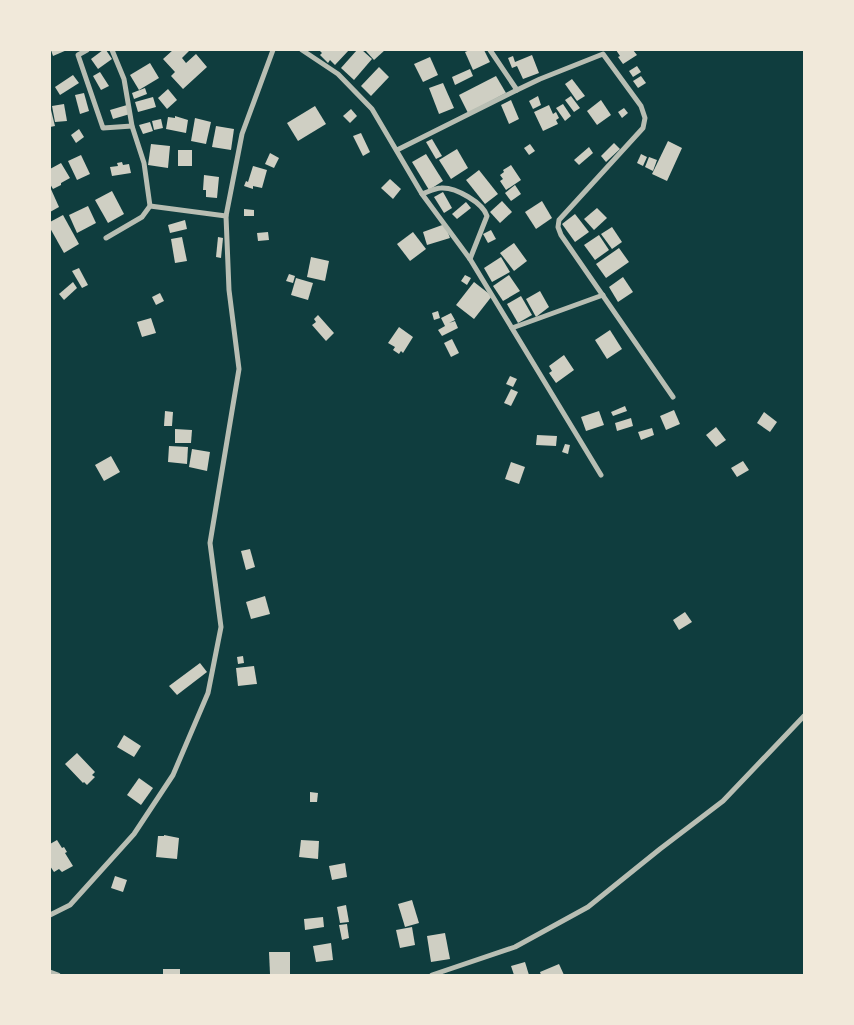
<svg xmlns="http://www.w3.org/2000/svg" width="854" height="1025" font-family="'Source Serif 4',serif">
<rect width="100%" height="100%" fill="#0f3d3e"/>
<g fill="#cfcfc3">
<polygon points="51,50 67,50 53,56"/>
<polygon points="103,50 106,50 112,59 98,69 91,59"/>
<polygon points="173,50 190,50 182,58 186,63 196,54 207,67 183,89 171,76 175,72 163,59"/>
<polygon points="319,50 349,50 335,65 330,60 328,63 320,55 322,53"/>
<polygon points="357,50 362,50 372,59 354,80 341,68"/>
<polygon points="365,50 385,50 374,60"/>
<polygon points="470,50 484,50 490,62 473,70 465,52"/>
<polygon points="616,50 633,50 637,55 623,64 618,57 620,56"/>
<polygon points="532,55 539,73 523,79 517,66 512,68 508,58 513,56 515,62"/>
<polygon points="430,57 438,75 423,82 414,64"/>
<polygon points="150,63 159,78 139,90 130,75"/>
<polygon points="637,66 641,72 633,77 629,71"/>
<polygon points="379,67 389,77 371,96 361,86"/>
<polygon points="470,69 473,76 455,85 452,77"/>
<polygon points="100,72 109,86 101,90 93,76"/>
<polygon points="73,75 79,83 60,95 55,87"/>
<polygon points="496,76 506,93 468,113 459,95"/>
<polygon points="641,76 646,83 638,88 633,81"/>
<polygon points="572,79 585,96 577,101 565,84"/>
<polygon points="443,83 454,108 439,114 429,88"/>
<polygon points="145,88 147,94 134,99 132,93"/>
<polygon points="168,89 177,100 167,109 158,98"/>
<polygon points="84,93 89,111 80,114 75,95"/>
<polygon points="538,96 541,105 533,109 529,101"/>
<polygon points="571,96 580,108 574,112 565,100"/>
<polygon points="153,97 156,107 138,112 135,102"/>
<polygon points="511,100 519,119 509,124 501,105"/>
<polygon points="601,100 611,115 597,125 587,111"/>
<polygon points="64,104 67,121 55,122 52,106"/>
<polygon points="563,104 571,116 565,121 556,108"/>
<polygon points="127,105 130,114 113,119 110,110"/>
<polygon points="549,105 553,114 556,112 559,118 556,120 558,124 543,131 534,112"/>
<polygon points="50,106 55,126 50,127"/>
<polygon points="315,106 326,124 298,141 287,123"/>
<polygon points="624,108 628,113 622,118 618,112"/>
<polygon points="351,109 357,116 350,123 343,116"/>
<polygon points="175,116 188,120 186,133 166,129 168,117 175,118"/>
<polygon points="195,118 211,122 206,144 191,141"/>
<polygon points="161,119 163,128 154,130 152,121"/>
<polygon points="150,122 153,131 143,134 139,125"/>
<polygon points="216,126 234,129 231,150 212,147"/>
<polygon points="79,129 84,137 76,143 71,135"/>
<polygon points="361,133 370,152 363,156 353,136"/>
<polygon points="432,139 442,156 436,159 426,142"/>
<polygon points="668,141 682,148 667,181 652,174"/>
<polygon points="614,143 620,149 606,162 601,156"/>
<polygon points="151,144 170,146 168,168 148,165"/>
<polygon points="530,144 535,151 529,155 524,148"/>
<polygon points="589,147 593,153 579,165 574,160"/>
<polygon points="457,149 468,168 451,179 439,160"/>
<rect x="178" y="150" width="14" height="16"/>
<polygon points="270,153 279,158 274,168 265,164"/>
<polygon points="426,154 443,181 429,190 412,162"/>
<polygon points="641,154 647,157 643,166 637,163"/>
<polygon points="81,155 90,174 77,180 68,161"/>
<polygon points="649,157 657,160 653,171 645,167"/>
<polygon points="122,162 123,165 129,164 131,173 112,176 110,167 118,166 117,163"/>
<polygon points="61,163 70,178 61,183 61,185 53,189 50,184 50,169"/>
<polygon points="511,165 521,180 506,190 500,181 503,179 500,175 504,172 503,170"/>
<polygon points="253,166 267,170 262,188 253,186 253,189 244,186 246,181 248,182"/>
<polygon points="479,170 498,194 485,204 466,180"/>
<polygon points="204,175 219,177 217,198 206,197 206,190 203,190"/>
<polygon points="390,179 401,189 393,199 381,188"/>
<polygon points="515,185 521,194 511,201 505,193"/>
<polygon points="50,187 59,207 50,212"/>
<polygon points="112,191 124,214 108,223 95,200"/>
<polygon points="443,192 452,208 444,213 434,197"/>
<polygon points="502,201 512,212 500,223 490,212"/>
<polygon points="542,201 552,218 536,229 525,212"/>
<polygon points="466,202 471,208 457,219 452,214"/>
<polygon points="88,206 96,223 77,233 69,215"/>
<polygon points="597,208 607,218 594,230 584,219"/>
<polygon points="244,209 254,210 254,216 244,216"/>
<polygon points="575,214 589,232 575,242 562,224"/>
<polygon points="63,215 79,244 64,253 50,228 50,222"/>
<polygon points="185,220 187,229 170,233 168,225"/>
<polygon points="445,224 450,238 427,245 423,232"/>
<polygon points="612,227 622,242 612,249 601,234"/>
<polygon points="491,230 496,239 488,243 483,234"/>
<polygon points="268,232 269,240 258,241 257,233"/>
<polygon points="413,232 426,249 410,261 397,244"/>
<polygon points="599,235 609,250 595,260 584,245"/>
<polygon points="182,237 187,261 175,263 171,239"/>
<polygon points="218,237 223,238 221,258 216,257"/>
<polygon points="514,243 527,261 514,271 500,253"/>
<polygon points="619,248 629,262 606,278 596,264"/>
<polygon points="311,257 329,261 325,281 307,277"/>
<polygon points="501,257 510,272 492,282 484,268"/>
<polygon points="79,268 88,285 82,288 72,271"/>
<polygon points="289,274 295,276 293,283 286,281"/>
<polygon points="465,275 471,278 467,285 461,281"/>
<polygon points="509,275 520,291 503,301 493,286"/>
<polygon points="623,277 633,292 618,302 609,287"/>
<polygon points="296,278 313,283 308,300 291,295"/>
<polygon points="73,282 77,288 64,300 59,294"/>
<polygon points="474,282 492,296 474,319 456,305"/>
<polygon points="540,291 549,307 536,317 526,299"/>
<polygon points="160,293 164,301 156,305 152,297"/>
<polygon points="521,296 532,315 518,323 507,304"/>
<polygon points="438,311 440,318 434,320 432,313"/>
<polygon points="451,313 455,320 449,323 455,321 458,328 442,336 438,330 445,326 441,318"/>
<polygon points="318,315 334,333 326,341 312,325 316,322 314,319"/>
<polygon points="151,318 156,333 142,337 137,322"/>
<polygon points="399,327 413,337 403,353 401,351 399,354 393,350 395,347 388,343"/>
<polygon points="610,330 622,349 607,359 595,340"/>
<polygon points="452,339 459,353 451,357 444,343"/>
<polygon points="564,355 574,370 556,383 549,373 552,371 549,366"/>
<polygon points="510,376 517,379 513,387 506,384"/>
<polygon points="511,389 518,392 511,406 504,403"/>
<polygon points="625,406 627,411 613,416 611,412"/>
<polygon points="674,410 680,424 666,430 660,416"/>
<polygon points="165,411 173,412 172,426 164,426"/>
<polygon points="599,411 604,425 586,431 581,417"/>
<polygon points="764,412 777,422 770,432 757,423"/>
<polygon points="631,418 633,426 617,431 615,423"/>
<polygon points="716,427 726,440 716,447 706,435"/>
<polygon points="652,428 654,435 641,440 638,432"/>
<polygon points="175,429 192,430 191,443 175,443"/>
<polygon points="537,435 557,436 556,446 536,445"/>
<polygon points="565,444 570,445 568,454 562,452"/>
<polygon points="169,446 188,447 187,464 168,462"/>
<polygon points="192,449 210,452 207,471 189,467"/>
<polygon points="111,456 120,472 104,481 95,465"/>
<polygon points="743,461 749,470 737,477 731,468"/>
<polygon points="511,462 525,467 519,484 505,479"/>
<polygon points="250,549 255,567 246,570 241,551"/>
<polygon points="265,596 270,614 251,619 246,602"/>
<polygon points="685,612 692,622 679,630 673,620"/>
<polygon points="243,656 244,663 238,664 237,657"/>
<polygon points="200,663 207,672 177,695 169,686"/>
<polygon points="254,666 257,684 238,686 236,668"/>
<polygon points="124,735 141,746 134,757 117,747"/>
<polygon points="77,753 95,772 92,775 95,777 87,785 84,782 83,783 65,764"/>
<polygon points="139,778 153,788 141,805 127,795"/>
<polygon points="310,792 318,793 317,802 310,802"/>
<polygon points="164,835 179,838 177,859 156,857 158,836 164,836"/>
<polygon points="57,840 62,848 64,847 67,852 65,853 73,866 62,872 59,869 54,872 50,866 50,844"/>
<polygon points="301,840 319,841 318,859 299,857"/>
<polygon points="345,863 347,877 332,880 329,866"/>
<polygon points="115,876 127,880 123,892 111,888"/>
<polygon points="412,900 419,923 405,927 398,904"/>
<polygon points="346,905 349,922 340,923 337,907"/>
<polygon points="323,917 324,927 305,930 304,919"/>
<polygon points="347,924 349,938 342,940 339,925"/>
<polygon points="412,927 415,945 400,948 396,930"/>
<polygon points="445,933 450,959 431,962 427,936"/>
<polygon points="331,943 333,960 316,962 313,946"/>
<polygon points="269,952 290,952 290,974 270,974"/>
<polygon points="525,962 529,975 514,975 511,966"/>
<polygon points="559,964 564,975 541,975 540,972"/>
<rect x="163" y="969" width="17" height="6"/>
</g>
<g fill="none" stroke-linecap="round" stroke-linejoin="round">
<g stroke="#b8beb3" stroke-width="5">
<polyline points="87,50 78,55 103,128 132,126"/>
<polyline points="302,50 338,74 372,109 422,194 470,259 601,475"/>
<polyline points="490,50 517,90 540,79 603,54 641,106 645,118 643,128 559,220 558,227 561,235 673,397"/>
<polyline points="397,150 517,90"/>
<path d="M422,194C428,192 435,188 441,188C456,187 483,203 487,216L470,259"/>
<polyline points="150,206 226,216"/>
<polyline points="106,238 142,217 150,206 144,163 132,126 124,79 112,50"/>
<polyline points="512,328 603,295"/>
<polyline points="50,915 70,905 134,834 173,775 208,693 221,627 210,543 239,369 229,290 226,216 242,134 273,50"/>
<polyline points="50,972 58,975"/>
<polyline points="432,975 515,947 588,907 660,849 723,801 804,716"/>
</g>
</g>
<rect width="854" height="1025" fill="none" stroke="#f1e9da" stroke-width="102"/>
</svg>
